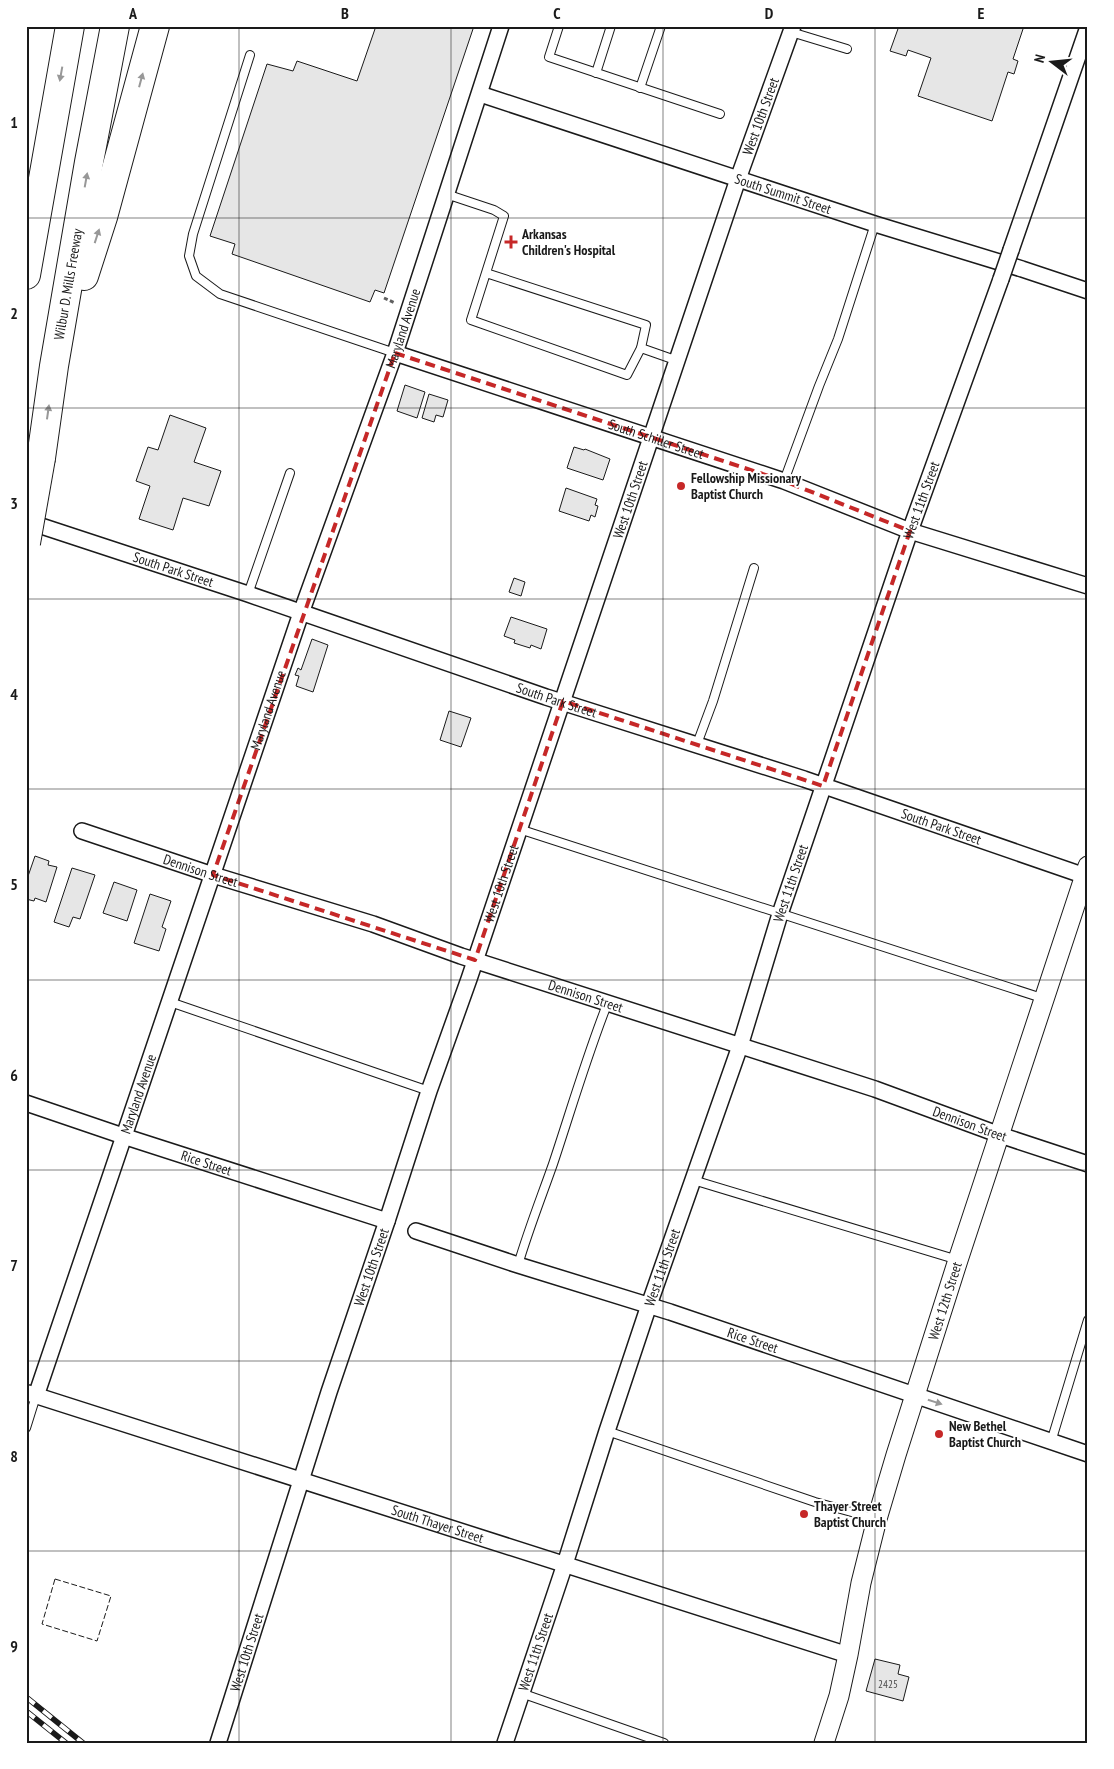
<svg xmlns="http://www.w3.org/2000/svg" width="1114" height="1769" font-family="'PT Sans Narrow',sans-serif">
<rect width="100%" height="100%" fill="#fff"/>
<g fill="#e6e6e6" stroke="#1a1a1a">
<polygon points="376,26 474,26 384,293 375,290 370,302 232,254 235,244 210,236 267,64 293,71 297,61 357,81"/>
<polygon points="899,26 1024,26 1013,59 1018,61 1014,74 1008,72 992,121 918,96 931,58 908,50 906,56 890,51"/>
<polygon points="405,385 425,392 417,418 397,411"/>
<polygon points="429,394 448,400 443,417 436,415 434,422 422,418"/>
<polygon points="170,415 206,428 194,462 221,471 209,506 183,498 173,530 139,519 150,486 136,481 148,447 158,450"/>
<polygon points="574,447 584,450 585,449 610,459 603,480 567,468"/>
<polygon points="566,488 597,499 595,505 598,506 595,517 591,515 589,521 559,511"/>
<polygon points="514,578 525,582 521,596 509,592"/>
<polygon points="511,617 547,629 541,649 531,645 530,648 514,643 515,640 504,636"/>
<polygon points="312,639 328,645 313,692 296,686 299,676 295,675 298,668 301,670"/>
<polygon points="449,711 471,718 461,747 440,740"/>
<polygon points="35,856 49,861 48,865 57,867 46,902 35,898 34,901 26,899 26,882"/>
<polygon points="72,868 95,875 80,919 73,917 69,927 54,922"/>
<polygon points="114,882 137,890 127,921 103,913"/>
<polygon points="150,894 171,901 162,927 166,929 159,951 134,943"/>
<polygon points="875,1659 900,1665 898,1674 909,1677 903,1701 866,1691"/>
</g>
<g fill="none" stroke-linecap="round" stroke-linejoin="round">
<g stroke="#1a1a1a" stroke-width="10">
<g id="service">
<polyline points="559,26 549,57 720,114"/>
<polyline points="791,32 847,49"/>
<polyline points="250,55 193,234 189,256 196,276 220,294 395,353"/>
<polyline points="596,73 611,26"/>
<polyline points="640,88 661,26"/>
<polyline points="446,194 494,210 504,216 471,320 627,375 641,348 646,325 486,273"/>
<polyline points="641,348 678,361"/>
<polyline points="784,481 819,386 838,339 875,224"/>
<polyline points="248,594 290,473"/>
<polyline points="697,744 713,701 754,568"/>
<polyline points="519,829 1045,999"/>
<polyline points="170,1002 429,1091"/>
<polyline points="693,1180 958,1260"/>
<path d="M518,1265C528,1231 541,1198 553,1164C571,1110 587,1055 608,1002"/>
<polyline points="26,1428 36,1396"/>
<polyline points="607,1431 815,1502 877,1519"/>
<polyline points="1051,1442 1088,1320"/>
<polyline points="521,1693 664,1743"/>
</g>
</g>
<g stroke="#1a1a1a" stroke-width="18">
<g id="minor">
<path id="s1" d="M480,94L875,224L1022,269L1088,291"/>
<polyline points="1011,250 1088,27"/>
<path id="s2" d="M395,353L784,481L910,531L1088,586"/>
<path id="s3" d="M26,521L248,594L546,697L804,779L1088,877"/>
<path id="s4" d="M82,831L213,875L373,924L461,956L875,1089L1000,1135L1088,1164"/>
<path id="s5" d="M26,1103L123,1136L387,1221"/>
<path id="s6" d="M416,1231L518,1265L670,1312L1088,1454"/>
<path id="s7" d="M28,1393L848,1655"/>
<path id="s8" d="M36,1396L301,613L395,353L501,26"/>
<path id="s9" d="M218,1743L329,1392L387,1221L429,1091L469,979L738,179L793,26"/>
<path id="s10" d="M505,1743L565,1564L607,1431L649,1305L740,1046L780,914L830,767L910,531L1001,279"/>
</g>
</g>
<g stroke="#1a1a1a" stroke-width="21">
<g id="tertiary">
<path id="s11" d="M824,1743L839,1696L848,1655L861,1583L877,1519L896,1455L958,1260L1088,866"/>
</g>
</g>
<g stroke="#1a1a1a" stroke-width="30">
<g id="motorway">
<polyline points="26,275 70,26"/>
<polyline points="84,276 103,217 155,26"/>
<path id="s12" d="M41,458L54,366L89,162L115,26"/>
</g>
</g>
<polyline stroke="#5f5f5f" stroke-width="3" stroke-dasharray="4 2.5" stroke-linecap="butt" points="384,298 395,303"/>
<use href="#service" stroke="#fff" stroke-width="8"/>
<use href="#minor" stroke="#fff" stroke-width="15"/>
<use href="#tertiary" stroke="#fff" stroke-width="19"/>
<use href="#motorway" stroke="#fff" stroke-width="28"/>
<g stroke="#1a1a1a" stroke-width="5.5">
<g id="rail">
<polyline points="26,1697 83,1743"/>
<polyline points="26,1711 66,1743"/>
</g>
</g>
<use href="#rail" stroke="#fff" stroke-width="4" stroke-dasharray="11" stroke-linecap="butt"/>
<g stroke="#1a1a1a" stroke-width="18" stroke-linecap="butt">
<polyline id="minor-bridge" points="1001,279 1011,250"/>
</g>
<g stroke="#1a1a1a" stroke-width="30" stroke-linecap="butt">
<polyline id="motorway-bridge" points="26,543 41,458"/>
</g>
<use href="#minor-bridge" stroke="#fff" stroke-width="15"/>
<use href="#motorway-bridge" stroke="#fff" stroke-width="28"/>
<polygon stroke="#1a1a1a" stroke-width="1" stroke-dasharray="6 2.5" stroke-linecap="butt" points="55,1579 111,1596 97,1641 42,1624"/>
</g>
<defs><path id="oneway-solid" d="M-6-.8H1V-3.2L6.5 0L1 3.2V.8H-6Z" transform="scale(1.25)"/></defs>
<g fill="#989898">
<use href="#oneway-solid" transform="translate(61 74) rotate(100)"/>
<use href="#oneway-solid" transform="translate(141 80) rotate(-75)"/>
<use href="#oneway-solid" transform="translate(86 180) rotate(-80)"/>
<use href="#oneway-solid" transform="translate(97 236) rotate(-72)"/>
<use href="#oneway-solid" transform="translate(48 412) rotate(-82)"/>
<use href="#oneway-solid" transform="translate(935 1402) rotate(18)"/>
</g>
<path fill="none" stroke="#c62828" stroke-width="4" stroke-dasharray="10 6" stroke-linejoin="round" d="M395,353L784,481L910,531L823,786L563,701L475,960L213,875Z"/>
<path fill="none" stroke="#1a1a1a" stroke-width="1" stroke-opacity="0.55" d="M239,26V1743M451,26V1743M663,26V1743M875,26V1743M26,218H1088M26,408H1088M26,599H1088M26,789H1088M26,980H1088M26,1170H1088M26,1361H1088M26,1551H1088"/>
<g fill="#c62828" stroke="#fff" stroke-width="2">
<path d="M508.5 234.5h5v5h5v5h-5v5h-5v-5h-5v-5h5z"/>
<circle cx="681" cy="486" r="5"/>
<circle cx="939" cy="1434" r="5"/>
<circle cx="804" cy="1514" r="5"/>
</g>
<g text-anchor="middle" stroke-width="4" stroke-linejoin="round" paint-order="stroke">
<g font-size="11" fill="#4d4d4d">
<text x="888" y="1688">2425</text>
</g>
<g font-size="14" fill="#1a1a1a" stroke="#fff">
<text dy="5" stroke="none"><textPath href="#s9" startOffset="1715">West 10th Street</textPath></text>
<text dy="5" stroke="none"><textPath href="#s1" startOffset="319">South Summit Street</textPath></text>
<text dy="5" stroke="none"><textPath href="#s12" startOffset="176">Wilbur D. Mills Freeway</textPath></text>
<text dy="5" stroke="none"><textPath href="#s8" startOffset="1129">Maryland Avenue</textPath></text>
<text dy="5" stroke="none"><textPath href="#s2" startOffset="275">South Schiller Street</textPath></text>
<text dy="5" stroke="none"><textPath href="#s9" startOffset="1310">West 10th Street</textPath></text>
<text dy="5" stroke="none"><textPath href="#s10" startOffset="1311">West 11th Street</textPath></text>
<text dy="5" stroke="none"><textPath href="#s3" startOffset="155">South Park Street</textPath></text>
<text dy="5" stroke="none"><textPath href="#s3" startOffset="560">South Park Street</textPath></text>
<text dy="5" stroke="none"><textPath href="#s8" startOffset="724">Maryland Avenue</textPath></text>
<text dy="5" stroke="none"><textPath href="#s3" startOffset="965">South Park Street</textPath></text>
<text dy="5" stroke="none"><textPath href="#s4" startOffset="125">Dennison Street</textPath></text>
<text dy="5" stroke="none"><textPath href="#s9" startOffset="905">West 10th Street</textPath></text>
<text dy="5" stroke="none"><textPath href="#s10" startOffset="906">West 11th Street</textPath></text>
<text dy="5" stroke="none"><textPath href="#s4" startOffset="530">Dennison Street</textPath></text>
<text dy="5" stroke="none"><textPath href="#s8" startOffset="319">Maryland Avenue</textPath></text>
<text dy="5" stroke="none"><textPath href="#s4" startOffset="935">Dennison Street</textPath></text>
<text dy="5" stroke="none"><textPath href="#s5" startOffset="190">Rice Street</textPath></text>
<text dy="5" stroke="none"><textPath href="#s9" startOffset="500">West 10th Street</textPath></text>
<text dy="5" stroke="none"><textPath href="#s10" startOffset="501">West 11th Street</textPath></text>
<text dy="5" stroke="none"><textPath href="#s11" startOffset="459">West 12th Street</textPath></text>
<text dy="5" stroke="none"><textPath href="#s6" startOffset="354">Rice Street</textPath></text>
<text dy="5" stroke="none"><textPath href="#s7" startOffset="430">South Thayer Street</textPath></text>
<text dy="5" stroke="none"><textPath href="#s9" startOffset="95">West 10th Street</textPath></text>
<text dy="5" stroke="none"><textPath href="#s10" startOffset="96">West 11th Street</textPath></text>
</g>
<g font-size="14" font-weight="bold" fill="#1a1a1a" stroke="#fff" text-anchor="start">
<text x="522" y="239">Arkansas<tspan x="522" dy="16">Children's Hospital</tspan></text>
<text x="691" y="483">Fellowship Missionary<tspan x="691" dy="16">Baptist Church</tspan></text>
<text x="949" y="1431">New Bethel<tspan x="949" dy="16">Baptist Church</tspan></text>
<text x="814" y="1511">Thayer Street<tspan x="814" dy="16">Baptist Church</tspan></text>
</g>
</g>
<rect width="1114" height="1769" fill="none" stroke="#ffffff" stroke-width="55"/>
<g transform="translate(1052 62) rotate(286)" stroke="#ffffff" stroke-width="4" paint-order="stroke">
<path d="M0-4L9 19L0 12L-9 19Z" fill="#1a1a1a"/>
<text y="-8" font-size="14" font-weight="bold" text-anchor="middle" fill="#1a1a1a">N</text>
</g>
<rect x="28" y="28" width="1058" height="1714" fill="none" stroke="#1a1a1a" stroke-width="2"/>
<g font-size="16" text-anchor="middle" font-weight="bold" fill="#1a1a1a">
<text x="133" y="19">A</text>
<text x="345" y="19">B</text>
<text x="557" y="19">C</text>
<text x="769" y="19">D</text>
<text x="981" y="19">E</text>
<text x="14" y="128">1</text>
<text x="14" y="319">2</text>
<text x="14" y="509">3</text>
<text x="14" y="700">4</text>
<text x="14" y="890">5</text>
<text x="14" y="1081">6</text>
<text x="14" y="1271">7</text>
<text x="14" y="1462">8</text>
<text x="14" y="1652">9</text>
</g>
</svg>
